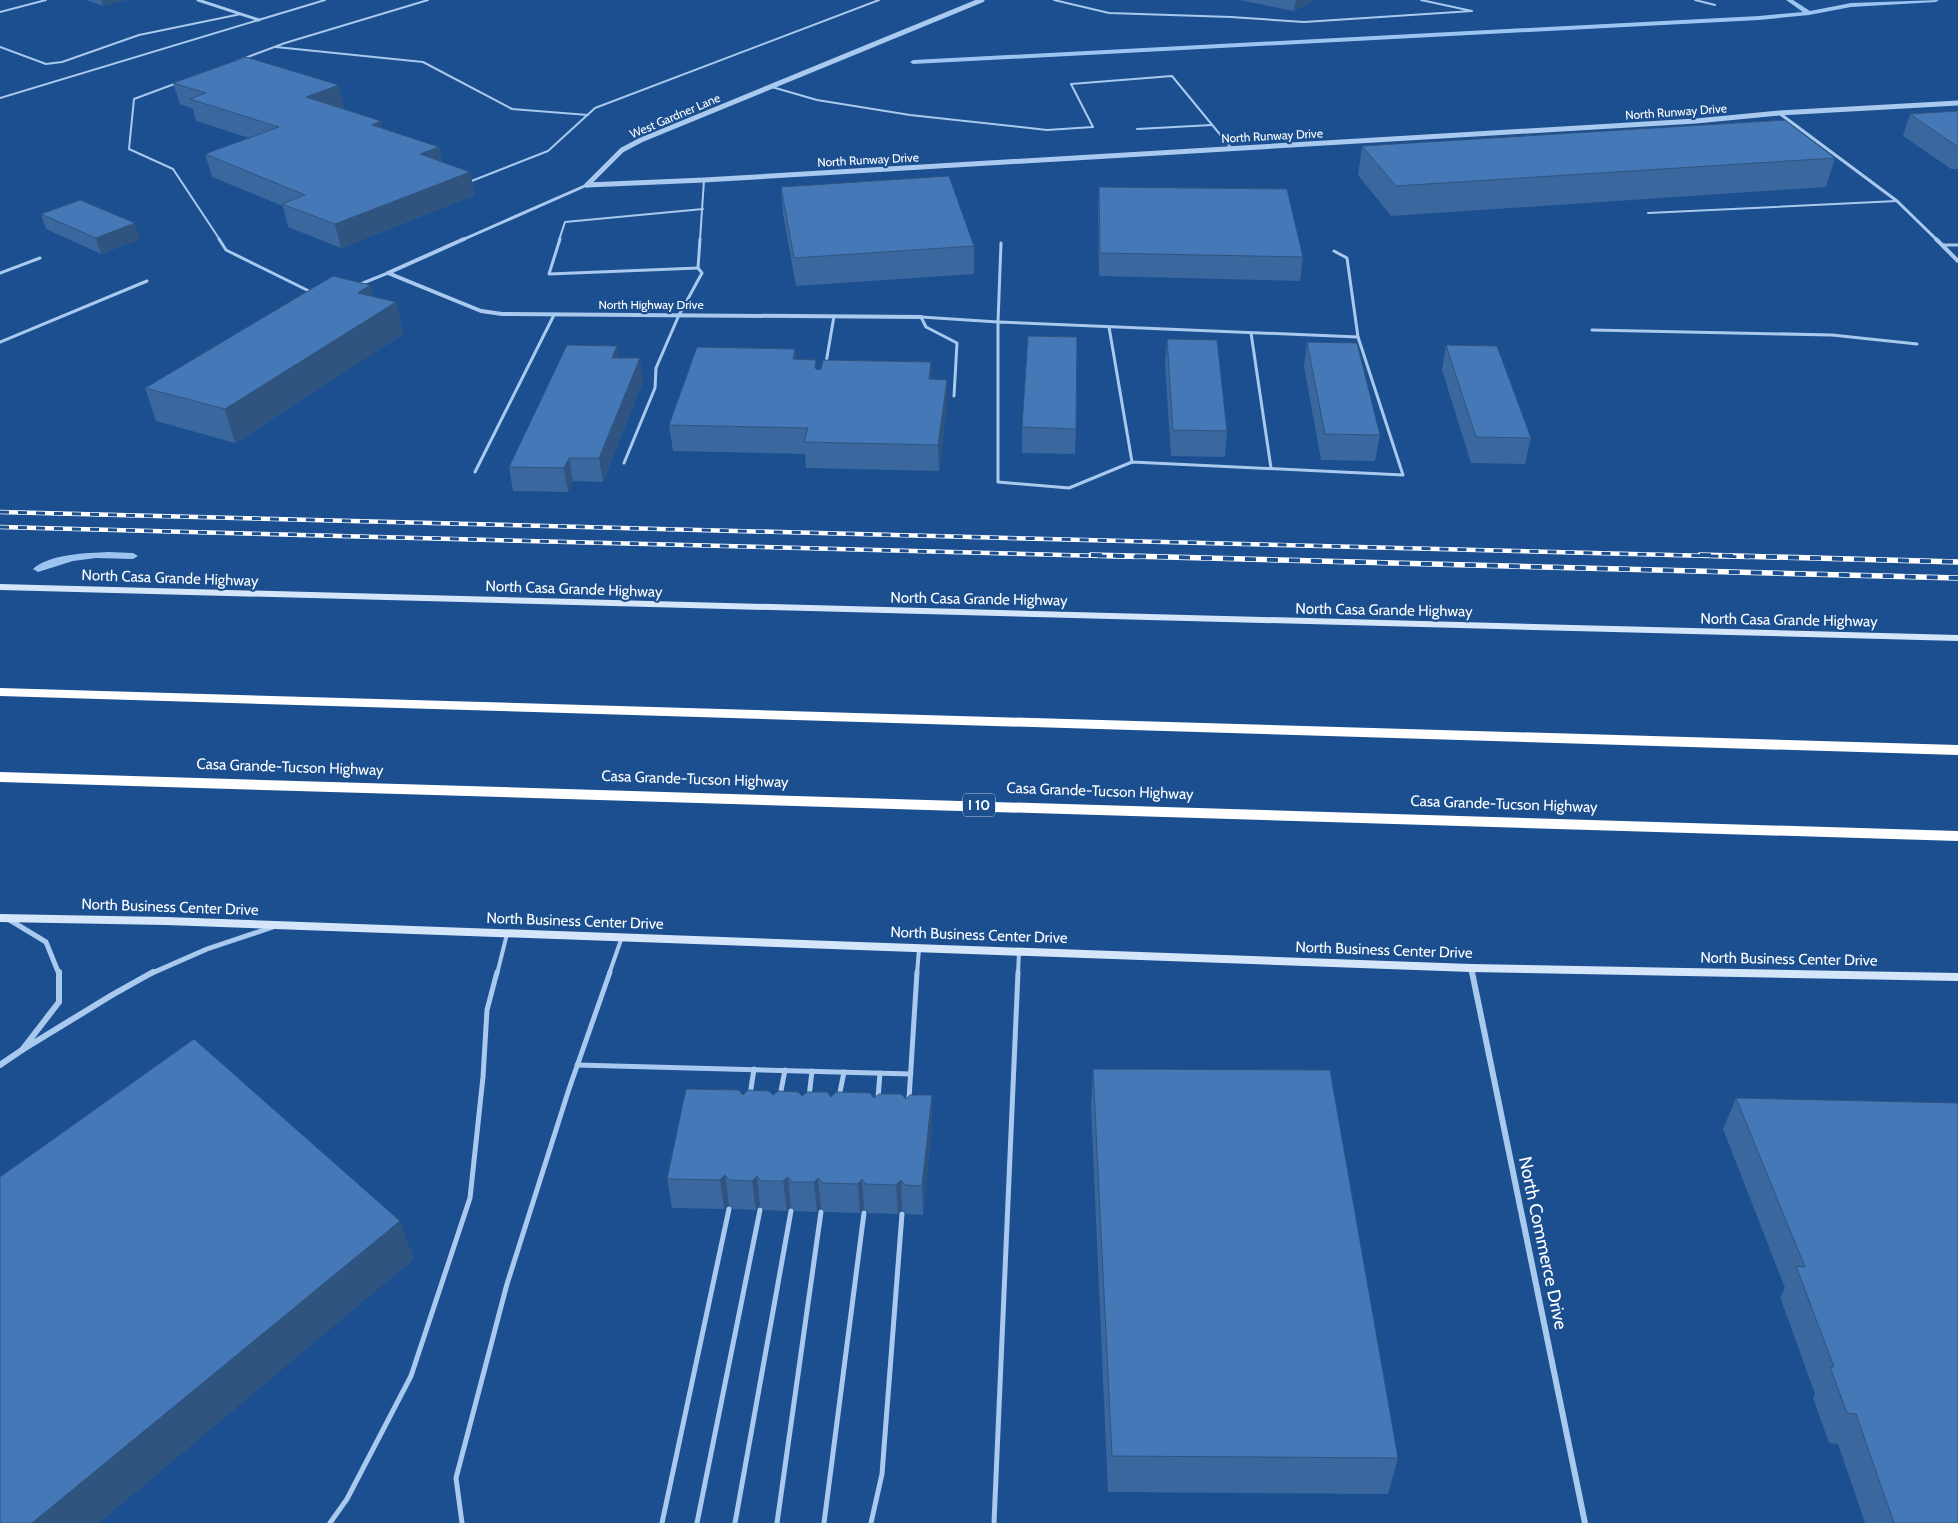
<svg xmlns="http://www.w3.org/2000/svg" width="1958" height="1523" font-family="Cabin,sans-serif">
<rect width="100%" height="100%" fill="#1b4f8f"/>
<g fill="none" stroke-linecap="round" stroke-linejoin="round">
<g fill="#9cc4f0" fill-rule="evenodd">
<polygon points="1786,0 1793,0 1810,11 1851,3 1939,0 1936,2 1851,7 1809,15 1759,20 913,64 910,62 913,60 1759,16 1803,12"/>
<path d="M108,552L133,553L138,556L133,559L96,558L73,561L38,572L33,569C49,554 87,553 108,552Z"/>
</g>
<g stroke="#a9c9ee" stroke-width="2">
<polyline points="1054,0 1109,13 1231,17 1304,22 1472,11 1421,0"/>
<polyline points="1695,0 1715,5"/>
<polyline points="0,12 46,0"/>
<polyline points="0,47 46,64 62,62 139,35 241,14"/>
<polyline points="276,47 423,62 512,109 588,115"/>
<polyline points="237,61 285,43 428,0"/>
<polyline points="177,83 134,99 129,149 173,169 220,240"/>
<polyline points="772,87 817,100 910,115 1047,130 1093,127 1071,84 1172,76 1232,149"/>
<polyline points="0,98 325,0"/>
<polyline points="1137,129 1212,125"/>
<polyline points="469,182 548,151 595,108 879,0"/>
<polyline points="1648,213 1897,201"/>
<polyline points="559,240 565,222 703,209"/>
<polyline points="700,240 704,180"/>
</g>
<g stroke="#a9c9ee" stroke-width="3">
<polyline points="219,239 226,250 311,292"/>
<polyline points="560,239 549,274 698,268"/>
<polyline points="1943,245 1958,245"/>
<polyline points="1334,251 1347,258 1358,337"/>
<polyline points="0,273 40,258"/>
<polyline points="358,285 388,273"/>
<polyline points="921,317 998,322"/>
<polyline points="921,317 926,327 957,343 954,396"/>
<polygon points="998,322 1358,337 1403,475 1132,462 1069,488 998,482"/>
<polyline points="998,322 1001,243"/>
<polyline points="1109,327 1132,462"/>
<polyline points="1592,330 1832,335 1917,344"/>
<polyline points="1251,333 1271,468"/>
<polyline points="0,342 147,281"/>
<polyline points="826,363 834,316"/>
<polyline points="624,463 655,388 656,368 679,315 702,273 698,268 700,239"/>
<polyline points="475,472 554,315"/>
</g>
<g stroke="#a9c9ee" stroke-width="4">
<polyline points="497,974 507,934"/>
<polyline points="609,974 622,937"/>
<polyline points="917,974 919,949"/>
<polyline points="1018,974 1019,952"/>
</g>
<g stroke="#a9c9ee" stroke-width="5">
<polyline points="577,1065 911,1074"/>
<polyline points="750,1095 754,1069"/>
<polyline points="780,1096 785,1070"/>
<polyline points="809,1097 812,1071"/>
<polyline points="839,1097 844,1072"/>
<polyline points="878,1098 880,1073"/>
<polyline points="909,1099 917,972"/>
<polyline points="330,1523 347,1499 411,1376 470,1198 483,1077 487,1010 497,972"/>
<polyline points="462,1523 456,1478 507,1284 569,1089 610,972"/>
<polyline points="662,1523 729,1209"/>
<polyline points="697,1523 760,1210"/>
<polyline points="735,1523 791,1211"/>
<polyline points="777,1523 821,1212"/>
<polyline points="824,1523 864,1213"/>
<polyline points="871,1523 882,1474 902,1214"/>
<polyline points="994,1523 1018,972"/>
</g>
<g stroke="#a9c9ee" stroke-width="3">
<polyline points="198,0 259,20"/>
<polyline points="1779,113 1897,201 1937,240"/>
<polyline points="462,240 587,185"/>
</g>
<g stroke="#a9c9ee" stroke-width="4">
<polyline points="1936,239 1958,261"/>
<polyline points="388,273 481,311 502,314 921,317"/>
<polyline points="388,273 464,239"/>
</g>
<g stroke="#a9c9ee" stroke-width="5">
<polyline points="8,919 46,942 59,974"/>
<polyline points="1471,968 1472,974"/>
<polyline points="150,974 207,949 273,927"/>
</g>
<g stroke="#a9c9ee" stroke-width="6">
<polyline points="59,972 59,1002 22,1050 112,995 153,972"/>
<polyline points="1472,972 1585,1523"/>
<polyline points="0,1065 22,1050"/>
</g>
<g stroke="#a9c9ee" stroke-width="5">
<polyline points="587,185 704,180 1696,121 1779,113 1958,103"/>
<polyline points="587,185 622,150 641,140 982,0"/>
</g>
<g fill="#d6e6fa" fill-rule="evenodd">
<polygon points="0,584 1958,635 1958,641 0,590"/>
<polygon points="0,914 166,917 1471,964 1958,973 1958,981 1471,972 166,925 0,922"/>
</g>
<g fill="#fff" fill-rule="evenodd">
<polygon points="0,688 1958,745 1958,755 0,696"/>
<polygon points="0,772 1958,831 1958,841 0,782"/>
</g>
<g stroke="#fff" stroke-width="4.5">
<g id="rail-far1">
<polyline points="0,512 1749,557"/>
<polyline points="0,527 1139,557"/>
</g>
</g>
<g stroke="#fff" stroke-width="5.5">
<g id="rail">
<polyline points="1091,555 1958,578"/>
<polyline points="1700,555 1958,562"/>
</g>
</g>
<use href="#rail-far1" stroke="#1b4f8f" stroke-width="3" stroke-dasharray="9" stroke-linecap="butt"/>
<use href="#rail" stroke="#1b4f8f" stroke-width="4" stroke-dasharray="11" stroke-linecap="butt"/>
</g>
<g fill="#3a679d">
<polygon points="86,0 126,0 103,6"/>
<polygon points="1239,0 1314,0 1294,11"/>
<polygon points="173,83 344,107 340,108 381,121 382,128 439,147 442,162 475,195 341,248 288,227 283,206 212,177 205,154 249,138 196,121 193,109 180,104"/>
<polygon points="1958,111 1958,169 1951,169 1903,136 1910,114"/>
<polygon points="1362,146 1835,158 1826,187 1391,216 1358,175"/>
<polygon points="781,187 974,246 974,274 796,286 783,214"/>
<polygon points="1099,187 1303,257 1300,281 1099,276 1098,209"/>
<polygon points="41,214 140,239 101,254 46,229"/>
<polygon points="373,297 396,302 403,334 235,443 156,421 145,388"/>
<polygon points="1167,339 1227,431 1225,457 1171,456 1165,364"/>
<polygon points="1307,342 1380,435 1375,461 1321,460 1304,367"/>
<polygon points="1446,345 1531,438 1525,464 1471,463 1442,370"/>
<polygon points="795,349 796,359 818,370 932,380 947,380 947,405 939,471 806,468 805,454 673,451 669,425"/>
<polygon points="619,358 643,381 603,482 573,481 568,492 513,491 509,467"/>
<polygon points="1022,427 1076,429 1075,454 1022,453"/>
<polygon points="1093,1069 1398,1458 1388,1494 1108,1492 1091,1107"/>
<polygon points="743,1095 906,1099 932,1095 932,1125 923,1215 906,1214 902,1210 898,1214 868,1213 864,1209 860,1213 825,1212 821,1208 817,1212 795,1211 791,1207 787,1211 764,1210 760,1206 756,1210 733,1209 729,1205 724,1209 672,1208 667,1179"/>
<polygon points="1736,1098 1958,1523 1865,1523 1838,1444 1829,1443 1813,1398 1815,1394 1780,1297 1785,1288 1723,1129"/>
</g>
<g fill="#305480">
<polygon points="101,0 126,0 103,6"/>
<polygon points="1296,0 1314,0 1294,11"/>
<polygon points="339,85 344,107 311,119 306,97"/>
<polygon points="381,121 385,144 372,125"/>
<polygon points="439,147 443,169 420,154"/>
<polygon points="470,172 475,195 341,248 335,224"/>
<polygon points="135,223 140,239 101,254 96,238"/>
<polygon points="370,285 377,314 396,302 403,334 235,443 225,409 358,293"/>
<polygon points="617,346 620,368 612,358"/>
<polygon points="795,349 797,374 793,359"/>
<polygon points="640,358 643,381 603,482 599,458"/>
<polygon points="931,362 932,387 929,379"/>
<polygon points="947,380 947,405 939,471 938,445"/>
<polygon points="569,458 573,481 568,492 564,468"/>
<polygon points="932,1095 932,1125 923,1215 922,1186"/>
<polygon points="725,1175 729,1205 724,1209 720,1180"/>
<polygon points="757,1176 760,1206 756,1210 752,1181"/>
<polygon points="788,1177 791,1207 787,1211 783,1181"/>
<polygon points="818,1178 821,1208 817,1212 814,1182"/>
<polygon points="862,1179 864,1209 860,1213 858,1184"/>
<polygon points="901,1180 902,1210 898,1214 896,1185"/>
<polygon points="400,1221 414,1259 99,1523 32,1523"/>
</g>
<g fill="#4478b7" stroke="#305480">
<polygon points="246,57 339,85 306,97 381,121 372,125 439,147 420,154 470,172 335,224 282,204 305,195 205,154 279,127 190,99 206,93 173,83"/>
<polygon points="1958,111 1958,147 1910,114"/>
<polygon points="1785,120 1835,158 1396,186 1362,146"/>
<polygon points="949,176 974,246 794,258 781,187"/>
<polygon points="1099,187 1287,189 1303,257 1100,253"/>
<polygon points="80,200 135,223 96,238 41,214"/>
<polygon points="333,276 370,285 358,293 396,302 225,409 145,388"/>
<polygon points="1028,336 1077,337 1076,429 1022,427"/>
<polygon points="1167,339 1217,340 1227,431 1173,430"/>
<polygon points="1307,342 1357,343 1380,435 1325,434"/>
<polygon points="567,345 617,346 612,358 640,358 599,458 569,458 564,468 509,467"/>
<polygon points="1446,345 1497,346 1531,438 1476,437"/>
<polygon points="697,347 795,349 793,359 816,360 815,368 818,370 821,369 823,360 931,362 929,379 947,380 938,445 804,442 808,428 669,425"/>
<polygon points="194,1039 400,1221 32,1523 0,1523 0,1177"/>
<polygon points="1093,1069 1330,1070 1398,1458 1112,1456"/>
<polygon points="686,1089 739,1090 743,1095 748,1090 769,1091 773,1095 778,1091 798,1092 802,1096 807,1092 827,1092 831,1097 836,1092 870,1093 874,1098 879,1094 901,1094 906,1099 910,1095 932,1095 922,1186 905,1185 901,1180 896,1185 866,1184 862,1179 858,1184 823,1183 818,1178 814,1182 792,1182 788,1177 783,1181 761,1181 757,1176 752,1181 729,1180 725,1175 720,1180 667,1179"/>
<polygon points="1736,1098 1958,1103 1958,1523 1894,1523 1856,1414 1847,1413 1830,1367 1834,1367 1796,1266 1805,1267"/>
</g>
<g text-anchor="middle" stroke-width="4.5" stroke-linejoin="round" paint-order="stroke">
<g font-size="12" fill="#fff" stroke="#1b4f8f">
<text transform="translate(1676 112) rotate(-4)" y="4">North Runway Drive</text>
<text transform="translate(675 116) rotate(-23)" y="4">West Gardner Lane</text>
<text transform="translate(1272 136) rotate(-3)" y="4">North Runway Drive</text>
<text transform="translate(868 160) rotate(-3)" y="4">North Runway Drive</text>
<text x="651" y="309">North Highway Drive</text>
</g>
<rect fill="#1b4f8f" stroke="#bbcadd" stroke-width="1" x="963" y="793.5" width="32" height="23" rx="4"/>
<g font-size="14" font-weight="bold" fill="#fff">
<text x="979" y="810">I 10</text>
</g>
<g font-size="15" fill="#fff" stroke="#1b4f8f">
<text transform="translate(170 578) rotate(2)" y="5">North Casa Grande Highway</text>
<text transform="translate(574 589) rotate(2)" y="5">North Casa Grande Highway</text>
<text transform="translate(979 599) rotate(1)" y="5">North Casa Grande Highway</text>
<text transform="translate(1384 610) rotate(1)" y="5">North Casa Grande Highway</text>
<text transform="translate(1789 620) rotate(1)" y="5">North Casa Grande Highway</text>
<text transform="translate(290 767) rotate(2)" y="5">Casa Grande-Tucson Highway</text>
<text transform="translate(695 779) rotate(2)" y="5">Casa Grande-Tucson Highway</text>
<text transform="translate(1100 791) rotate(2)" y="5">Casa Grande-Tucson Highway</text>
<text transform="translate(1504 804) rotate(2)" y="5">Casa Grande-Tucson Highway</text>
<text transform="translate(170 907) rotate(2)" y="5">North Business Center Drive</text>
<text transform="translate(575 921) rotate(2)" y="5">North Business Center Drive</text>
<text transform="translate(979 935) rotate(2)" y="5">North Business Center Drive</text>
<text transform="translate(1384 950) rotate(2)" y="5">North Business Center Drive</text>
<text transform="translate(1789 959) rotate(1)" y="5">North Business Center Drive</text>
</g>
<g font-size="18" fill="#fff" stroke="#1b4f8f">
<text transform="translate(1543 1243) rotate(78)" y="6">North Commerce Drive</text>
</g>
</g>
</svg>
